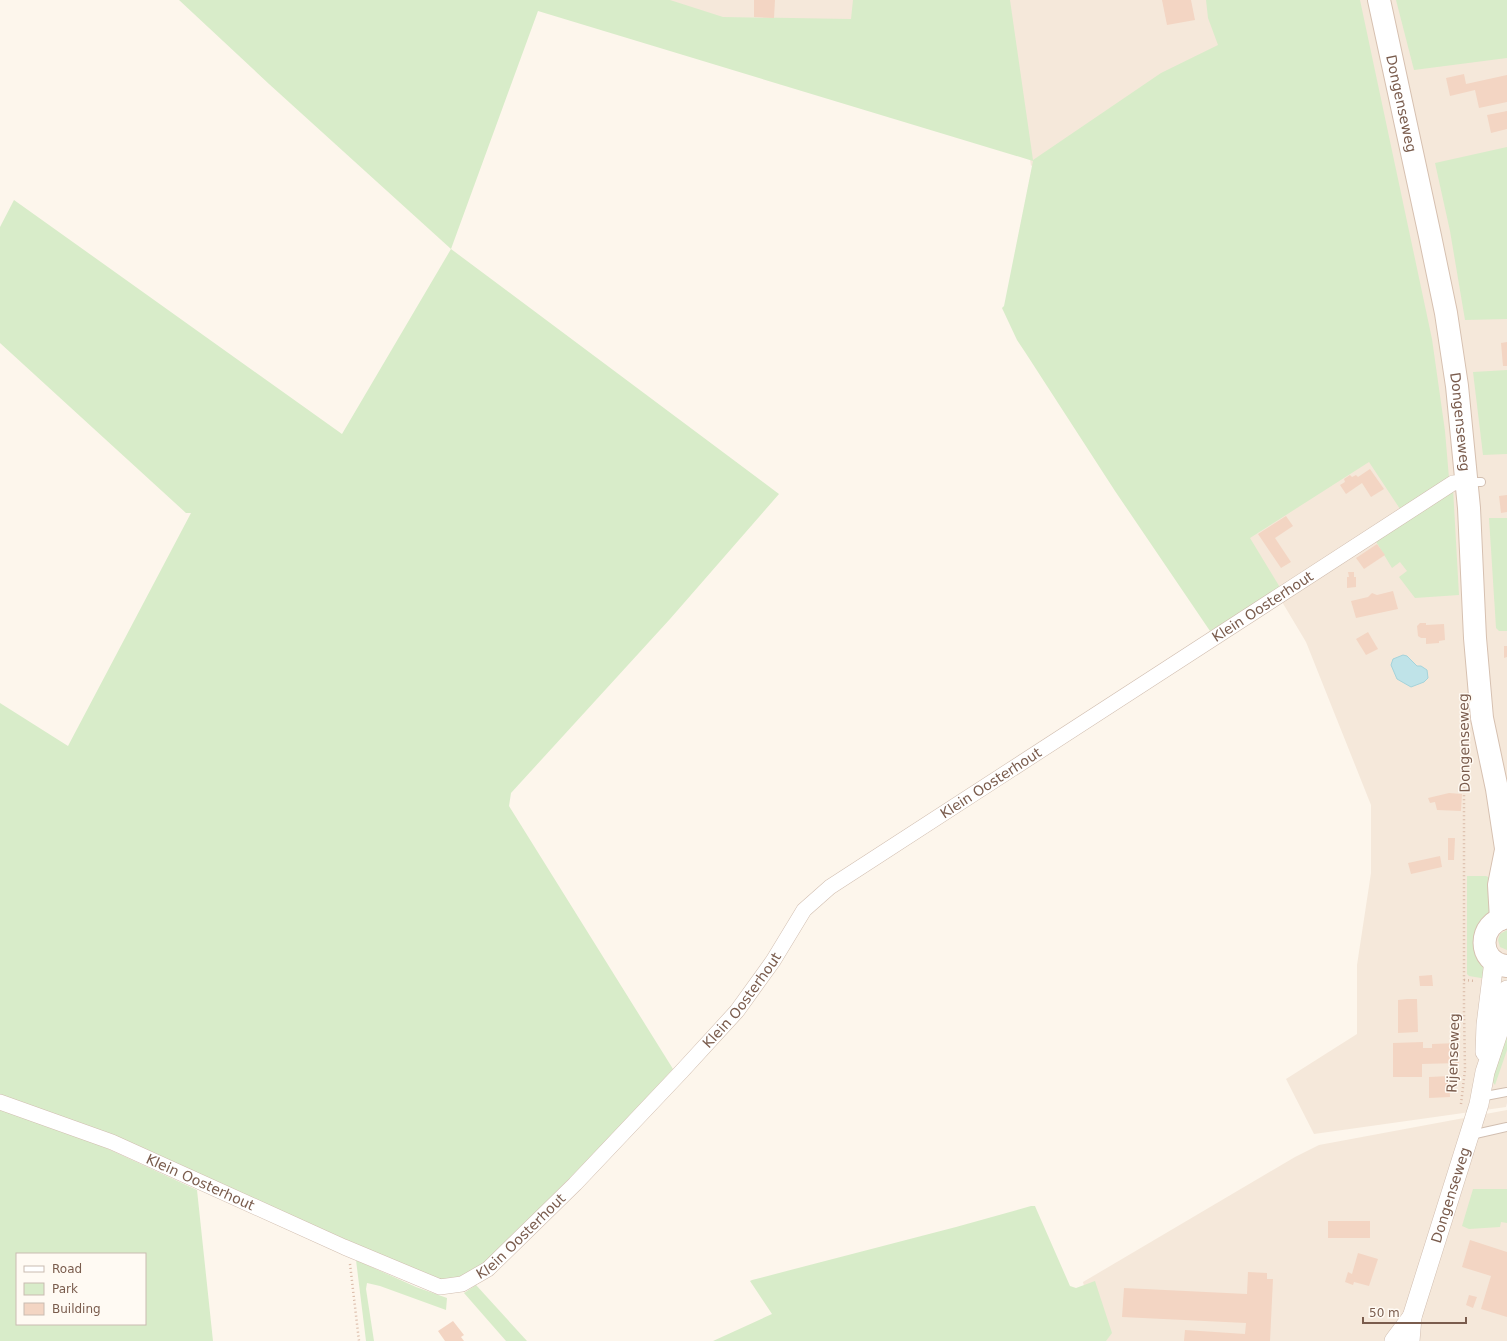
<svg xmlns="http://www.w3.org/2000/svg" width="1507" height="1341" font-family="'DejaVu Sans',sans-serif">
<rect width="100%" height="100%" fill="#fdf6ec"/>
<g fill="#f5e8da">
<polygon points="641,0 863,0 860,32 717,29"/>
<polygon points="1008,0 1332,0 1031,166"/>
<polygon points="1347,0 1507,0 1507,1103 1506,1107 1314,1134 1286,1079 1357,1034 1357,965 1371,873 1371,805 1306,642 1233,520"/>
<polygon points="1507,1110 1507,1341 1098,1341 1083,1282 1295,1157 1319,1145"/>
</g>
<g fill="#d8ecc9" fill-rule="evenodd">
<polygon points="179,0 670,0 723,17 851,19 853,0 1010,0 1033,160 1161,73 1218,45 1208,18 1206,0 1360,0 1432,339 1445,431 1449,478 1400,509 1369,462 1250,538 1281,589 1210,631 1115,491 1025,352 1017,340 1002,308 1004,306 1033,161 538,11 451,249 779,494 670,619 511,793 509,806 673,1069 598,1149 523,1226 481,1266 460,1279 444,1281 0,1094 0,703 68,746 191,513 186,513 0,343 0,227 14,200 342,434 451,249 269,84"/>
<polygon points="1396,0 1507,0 1507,58 1414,70"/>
<polygon points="1507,147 1507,319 1465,320 1450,231 1435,163"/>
<polygon points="1507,370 1507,454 1483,455 1473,372"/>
<polygon points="1453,488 1459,595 1415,598 1399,577 1407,571 1400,562 1392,568 1375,540"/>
<polygon points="1489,518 1507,518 1507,631 1499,631 1496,628"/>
<polygon points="1467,876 1486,876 1494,880 1487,979 1469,976 1467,974"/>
<polygon points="1507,930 1507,950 1500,947 1498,940 1500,934"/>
<polygon points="1507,1018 1507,1050 1495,1085 1491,1080"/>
<path d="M0,1107L91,1141L197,1190L213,1341H0ZM17,1254H145V1324H17Z"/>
<polygon points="1473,1189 1507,1189 1507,1223 1501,1222 1500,1227 1469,1229 1462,1226"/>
<polygon points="1031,1206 1035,1206 1038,1213 1070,1286 1076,1288 1095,1281 1112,1333 1106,1341 713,1341 772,1314 750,1281 752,1280 956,1227"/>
<polygon points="356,1260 416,1287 447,1298 446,1310 380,1286 367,1283 366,1289 374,1341 366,1341"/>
<polygon points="476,1285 527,1341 506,1341 464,1293"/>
</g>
<polygon fill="#bfe3e8" stroke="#a5d3da" points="1403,655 1407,656 1417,666 1421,666 1427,670 1428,678 1424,682 1411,687 1397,679 1391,665 1393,659"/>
<g fill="#f3d5c3">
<polygon points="754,0 775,0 774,18 754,17"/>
<polygon points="1162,0 1191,0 1195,20 1167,25"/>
<polygon points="1464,74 1466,84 1507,75 1507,102 1479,108 1475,90 1450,96 1446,78"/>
<polygon points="1507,111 1507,129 1491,133 1487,115"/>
<polygon points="1507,342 1507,366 1503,366 1501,343"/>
<polygon points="1370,469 1384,489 1371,497 1362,483 1346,494 1340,485 1345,482 1344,479 1350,475 1352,477 1356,475 1358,477"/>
<polygon points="1507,495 1507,512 1501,513 1499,496"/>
<polygon points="1286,516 1293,526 1275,538 1291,562 1281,568 1258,534"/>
<polygon points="1377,544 1385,555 1364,569 1356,558"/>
<polygon points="1348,572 1354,572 1354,577 1356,577 1356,587 1347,588 1347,577 1349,577"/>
<polygon points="1393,591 1398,609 1356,618 1351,601 1368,597 1372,593 1377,595"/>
<polygon points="1420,623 1426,623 1426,625 1444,624 1445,640 1439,641 1439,643 1426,644 1426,638 1421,638 1418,636 1417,626"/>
<polygon points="1368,632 1378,649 1366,655 1356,639"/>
<polygon points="1504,646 1507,646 1507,657 1504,658"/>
<polygon points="1449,793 1462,794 1461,811 1437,810 1435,802 1430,803 1428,798"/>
<polygon points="1448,838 1455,838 1454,860 1448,860"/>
<polygon points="1440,856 1442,867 1411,874 1408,863"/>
<polygon points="1432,975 1433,986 1420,986 1419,976"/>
<polygon points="1407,999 1417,999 1418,1032 1398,1033 1398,1000"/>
<polygon points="1423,1042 1423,1048 1432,1048 1432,1044 1458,1043 1459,1063 1422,1064 1422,1077 1393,1077 1393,1043"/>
<polygon points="1449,1076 1450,1097 1429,1098 1429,1077"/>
<rect x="1328" y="1221" width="42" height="17"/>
<polygon points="1470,1240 1507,1252 1507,1317 1481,1309 1491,1276 1462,1267"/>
<polygon points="1358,1253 1378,1259 1369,1286 1354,1282 1353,1285 1345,1282 1348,1272 1352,1274"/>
<polygon points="1248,1272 1267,1273 1267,1279 1273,1279 1270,1341 1184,1341 1185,1330 1245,1334 1246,1323 1122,1317 1124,1288 1247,1294"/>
<polygon points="1469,1295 1477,1297 1473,1308 1466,1305"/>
<polygon points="453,1321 464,1335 461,1337 464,1341 445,1341 438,1331"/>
</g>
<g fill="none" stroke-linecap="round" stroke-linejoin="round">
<g stroke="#d1beb0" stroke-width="10">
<g id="service">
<polyline points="1466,482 1481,482"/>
<polyline points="1480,1097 1507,1092"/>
<polyline points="1471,1135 1507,1127"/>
</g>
</g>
<g stroke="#d1beb0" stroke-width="16">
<g id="minor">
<path id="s1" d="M0,1102L112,1142L344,1247L440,1287L462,1284L488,1269L575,1184L682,1071L737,1011L773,961L804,910L830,887L1453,483L1466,482"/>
</g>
</g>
<g stroke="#d1beb0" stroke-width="20">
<g id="tertiary">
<polyline points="1485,1052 1486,1025 1494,961"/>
<polyline points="1394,1341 1412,1317"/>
<path id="s2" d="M1410,1341L1412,1317L1479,1104L1485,1072L1500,1027L1507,990"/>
</g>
</g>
<g stroke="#d6c0b0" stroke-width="24">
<g id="secondary">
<path id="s3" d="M1379,0L1430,236L1446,313L1457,386L1469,508L1475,638L1482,718L1497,789L1507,855"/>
<path d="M1507,917C1477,923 1477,963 1507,966"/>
<polyline points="1501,919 1499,885 1506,850"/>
</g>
</g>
<g stroke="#d9b8a5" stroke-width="2.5" stroke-dasharray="1 3" stroke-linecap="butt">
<polyline points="1464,980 1476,981"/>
<polyline points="1461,1104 1465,1070 1464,1010 1464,723"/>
<polyline points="350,1264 359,1341"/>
</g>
<use href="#service" stroke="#fff" stroke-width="8"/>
<use href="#minor" stroke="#fff" stroke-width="15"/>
<use href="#tertiary" stroke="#fff" stroke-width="19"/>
<use href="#secondary" stroke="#fff" stroke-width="22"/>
</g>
<g text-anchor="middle" stroke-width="3" stroke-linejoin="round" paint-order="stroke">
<g font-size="14" fill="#7a5c4d" stroke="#fffaf3">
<text dy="5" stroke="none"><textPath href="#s3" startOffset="106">Dongenseweg</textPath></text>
<text dy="5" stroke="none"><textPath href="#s3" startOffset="430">Dongenseweg</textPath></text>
<text dy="5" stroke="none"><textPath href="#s1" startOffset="1560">Klein Oosterhout</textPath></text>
<text transform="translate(1464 743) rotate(-91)" y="5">Dongenseweg</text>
<text dy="5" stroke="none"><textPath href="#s1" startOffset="1236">Klein Oosterhout</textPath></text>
<text dy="5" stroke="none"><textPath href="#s1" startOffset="900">Klein Oosterhout</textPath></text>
<text transform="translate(1453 1053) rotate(-88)" y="5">Rijenseweg</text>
<text dy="5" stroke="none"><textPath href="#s1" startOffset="216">Klein Oosterhout</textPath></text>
<text dy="5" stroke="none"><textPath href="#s2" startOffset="152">Dongenseweg</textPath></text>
<text dy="5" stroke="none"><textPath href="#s1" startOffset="576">Klein Oosterhout</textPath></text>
</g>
</g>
<rect x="16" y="1253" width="130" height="72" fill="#fffaf3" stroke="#cabbb1"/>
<rect x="24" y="1266" width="20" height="6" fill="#ffffff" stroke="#cabbb1"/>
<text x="52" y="1273" font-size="12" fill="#7a5c4d">Road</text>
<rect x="24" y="1283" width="20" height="12" fill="#d8ecc9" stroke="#cabbb1"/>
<text x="52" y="1293" font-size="12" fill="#7a5c4d">Park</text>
<rect x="24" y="1303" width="20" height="12" fill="#f3d5c3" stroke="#cabbb1"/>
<text x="52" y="1313" font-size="12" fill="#7a5c4d">Building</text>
<path d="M1363 1317v6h103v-6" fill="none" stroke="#7a5c4d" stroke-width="2"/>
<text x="1369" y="1317" font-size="12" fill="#7a5c4d" stroke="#fffaf3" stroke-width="3" paint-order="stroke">50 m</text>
</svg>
